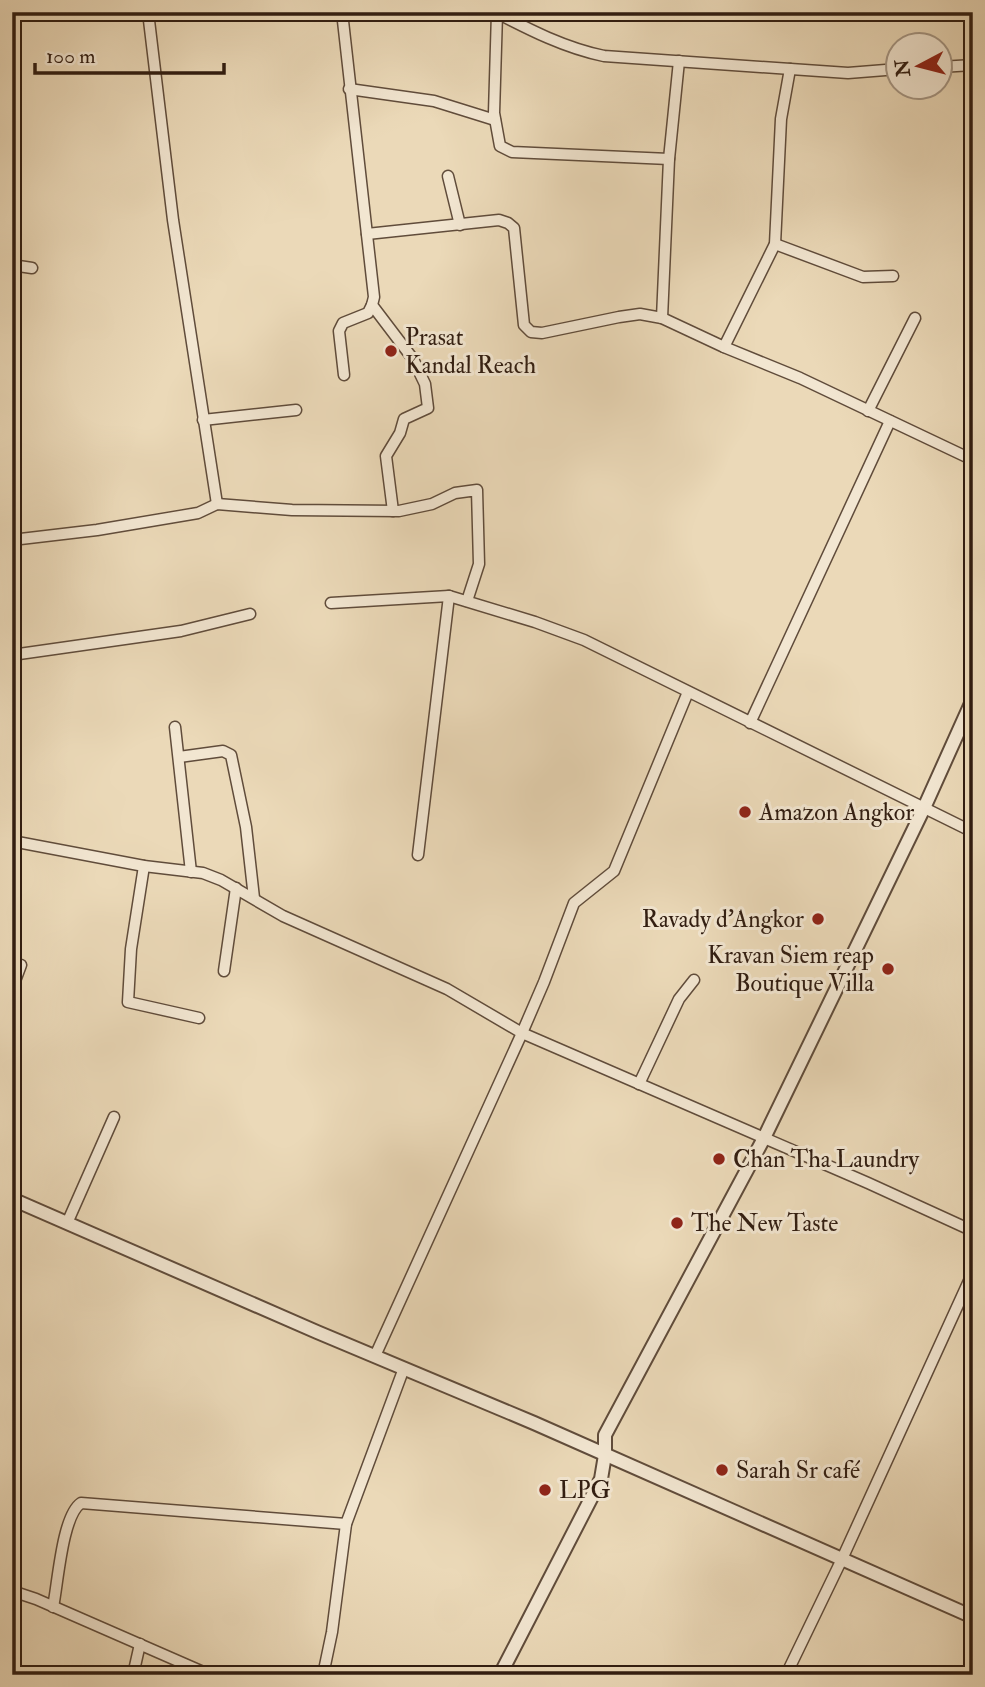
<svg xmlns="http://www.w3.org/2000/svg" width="985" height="1687" font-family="'IM FELL Double Pica',serif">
<rect width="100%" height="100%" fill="#ebd9b8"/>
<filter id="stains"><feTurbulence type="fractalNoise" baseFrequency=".00286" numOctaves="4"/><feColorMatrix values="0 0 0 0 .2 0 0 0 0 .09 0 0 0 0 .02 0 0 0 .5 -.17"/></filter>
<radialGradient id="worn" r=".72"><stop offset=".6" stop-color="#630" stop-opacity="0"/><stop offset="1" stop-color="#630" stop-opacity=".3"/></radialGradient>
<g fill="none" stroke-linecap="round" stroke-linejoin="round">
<g stroke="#604c3b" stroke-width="13">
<g id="minor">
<polyline points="148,12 173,220 217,504"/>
<polyline points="342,12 374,297 372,305 413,359 425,384 428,408 404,419 400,433 386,456 393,511"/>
<path d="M495,12C530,30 565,48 604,56L848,73L898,69"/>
<polyline points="497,13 494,113 500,146 512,152 669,159"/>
<polyline points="940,67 973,65"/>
<polyline points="349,89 434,101 495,120"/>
<polyline points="448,176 460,225"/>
<polyline points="367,234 499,220 508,223 514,228 524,325 531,332 542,333 619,317 640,314 662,318 724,347 800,378 973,460"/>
<polyline points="775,244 863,277 893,276"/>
<polyline points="12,265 32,268"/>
<polyline points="662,318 669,159 679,61"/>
<polyline points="724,347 775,244 781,119 790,69"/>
<polyline points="344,375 339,331 343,323 368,313 372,305"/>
<polyline points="868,411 915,318"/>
<polyline points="203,420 296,410"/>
<polyline points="12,540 97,530 198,513 217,504 292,510 399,511 432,504 455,493 477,490 479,564 467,601"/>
<polyline points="331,603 449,596 535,622 584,640 973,832"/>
<polyline points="12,655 181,631 250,614"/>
<polyline points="750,723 890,421"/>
<polyline points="175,727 191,872"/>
<polyline points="179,757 223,751 231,755 246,827 254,898"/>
<polyline points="12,841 144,866 203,873 221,880 283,916 447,989 522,1033 868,1183 973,1231"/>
<polyline points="418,855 449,596"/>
<polyline points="144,866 131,949 128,1002 199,1018"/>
<polyline points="224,971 236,888"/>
<polyline points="12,989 21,965"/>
<polyline points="639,1084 679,999 694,980"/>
<polyline points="68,1221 114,1117"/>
<polyline points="375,1356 522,1033 544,982 574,903 614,871 688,692"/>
<polyline points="12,1591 36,1599 210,1675"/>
<path d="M53,1607C58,1583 62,1516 81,1503L346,1524"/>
<polyline points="133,1675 140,1644"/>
<polyline points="323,1675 332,1632 346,1524 404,1368"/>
<polyline points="786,1675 842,1559 973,1272"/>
</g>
</g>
<g stroke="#604c3b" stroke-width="16">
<g id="tertiary">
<polyline points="12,1199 317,1332 534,1423 973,1617"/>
<polyline points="500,1675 601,1479 605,1455 605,1435 764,1138 924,808 973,699"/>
</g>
</g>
<use href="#minor" stroke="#f2e6d1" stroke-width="10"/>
<use href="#tertiary" stroke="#f2e6d1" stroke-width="12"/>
</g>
<g fill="#8f2418" stroke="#f2e6d1" stroke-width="2.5">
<circle cx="391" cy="351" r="7"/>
<circle cx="745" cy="812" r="7"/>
<circle cx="818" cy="919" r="7"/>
<circle cx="888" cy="969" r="7"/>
<circle cx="719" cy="1159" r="7"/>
<circle cx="677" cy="1223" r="7"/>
<circle cx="722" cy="1470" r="7"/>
<circle cx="545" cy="1490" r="7"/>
</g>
<g text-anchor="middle" stroke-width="6" stroke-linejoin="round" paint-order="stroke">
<g font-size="24" fill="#311d11" stroke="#f2e6d1" text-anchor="start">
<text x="405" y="345">Prasat<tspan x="405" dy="28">Kandal Reach</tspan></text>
<text x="759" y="820">Amazon Angkor</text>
<text x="804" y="927" text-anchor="end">Ravady d'Angkor</text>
<text x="874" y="963" text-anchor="end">Kravan Siem reap<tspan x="874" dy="28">Boutique Villa</tspan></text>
<text x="733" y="1167">Chan Tha Laundry</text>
<text x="691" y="1231">The New Taste</text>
<text x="736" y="1478">Sarah Sr café</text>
<text x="559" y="1498">LPG</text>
</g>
</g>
<rect width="985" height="1687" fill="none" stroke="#ebd9b8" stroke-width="42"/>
<rect x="14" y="14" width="957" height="1659" fill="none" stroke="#311d11" stroke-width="3.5"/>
<rect x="21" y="21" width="943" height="1645" fill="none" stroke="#311d11" stroke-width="2"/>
<g transform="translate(919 66) rotate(263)"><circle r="33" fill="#f2e6d1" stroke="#a59684" stroke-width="2"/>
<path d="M0-5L12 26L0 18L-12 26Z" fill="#8f2418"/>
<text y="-10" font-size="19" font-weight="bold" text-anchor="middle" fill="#311d11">N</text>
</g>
<path d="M35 63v10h189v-10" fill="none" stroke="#311d11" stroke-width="3.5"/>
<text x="46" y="63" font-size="21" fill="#311d11" stroke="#f2e6d1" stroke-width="5" paint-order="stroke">100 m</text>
<rect width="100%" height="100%" filter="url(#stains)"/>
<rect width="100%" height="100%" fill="url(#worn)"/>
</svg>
